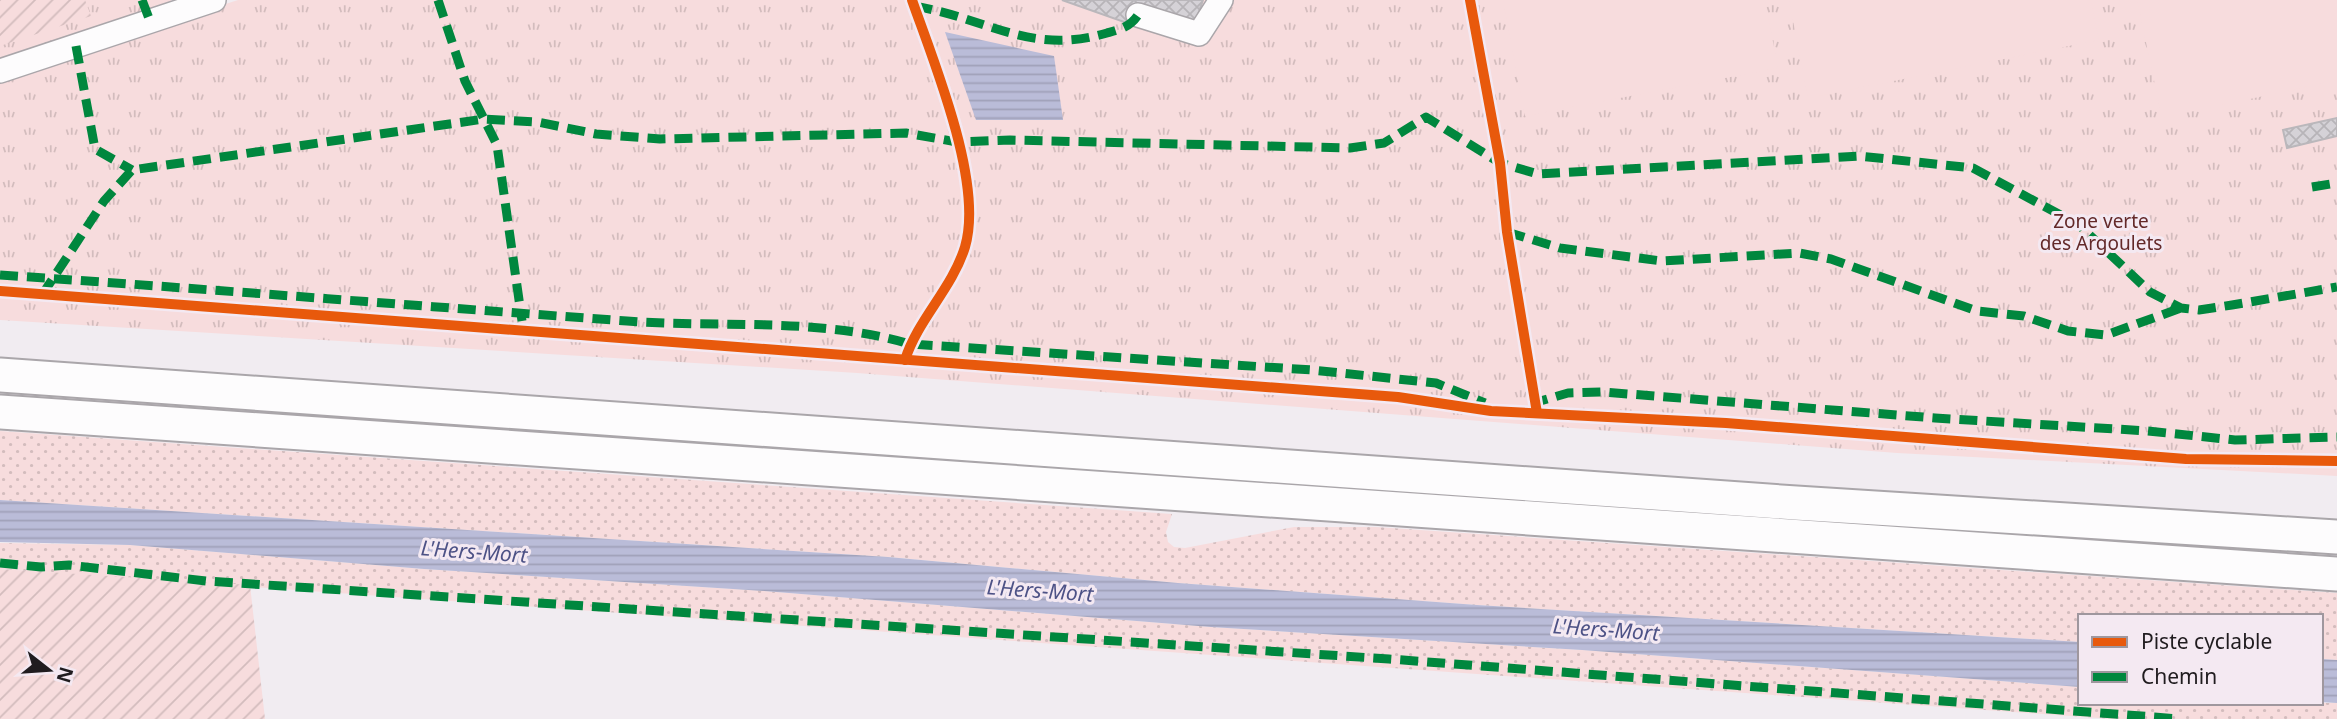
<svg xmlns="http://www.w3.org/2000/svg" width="2337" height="719" font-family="'Noto Sans',sans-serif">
<defs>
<pattern id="grass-dots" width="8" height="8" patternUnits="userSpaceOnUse" patternTransform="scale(1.75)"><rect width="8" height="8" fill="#f7dcdd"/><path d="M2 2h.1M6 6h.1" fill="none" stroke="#d3bcbd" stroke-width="1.8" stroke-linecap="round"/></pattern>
<pattern id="park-tufts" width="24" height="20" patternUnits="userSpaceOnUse" patternTransform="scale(1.75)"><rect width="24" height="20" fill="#f7dcdd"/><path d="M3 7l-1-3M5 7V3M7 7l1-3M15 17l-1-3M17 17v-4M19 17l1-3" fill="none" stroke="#d3bcbd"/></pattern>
<pattern id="garden-furrows" width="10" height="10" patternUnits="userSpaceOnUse" patternTransform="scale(1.75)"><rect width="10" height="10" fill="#f7dcdd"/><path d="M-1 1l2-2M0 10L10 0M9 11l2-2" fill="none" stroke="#d3bcbd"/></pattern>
<pattern id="water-rules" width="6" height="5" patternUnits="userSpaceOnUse" patternTransform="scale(1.75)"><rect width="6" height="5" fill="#babcd8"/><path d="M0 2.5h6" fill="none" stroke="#a0a1b9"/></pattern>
<pattern id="building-cross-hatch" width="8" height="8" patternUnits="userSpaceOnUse" patternTransform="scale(1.75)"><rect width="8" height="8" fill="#d5d2d7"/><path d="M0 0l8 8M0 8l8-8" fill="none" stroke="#b7b4b8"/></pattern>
</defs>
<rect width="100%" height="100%" fill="#f1ecf1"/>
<g fill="url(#grass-dots)">
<polygon points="0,431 1172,514 1166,532 1168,542 1174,547 1185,548 1294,527 1376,527 2337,593 2337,660 2321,659 2321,616 2080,616 2080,642 1477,605 1178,583 888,557 0,500"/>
<polygon points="0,543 130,545 424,569 764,591 1211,627 1582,650 2080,687 2080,703 2337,703 2337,719 2112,719 0,569"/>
</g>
<polygon fill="url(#park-tufts)" points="0,0 171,0 179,19 238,0 2337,0 2337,476 1897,453 857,373 0,320"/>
<g fill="url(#garden-furrows)">
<polygon points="0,0 85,0 91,16 0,46"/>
<polygon points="0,569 250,585 265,719 0,719"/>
</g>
<g fill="#f7dcdd">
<polygon points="1503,0 1765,0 1778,68 1525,116"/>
<polygon points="1789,0 2091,0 2099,40 1808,98"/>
<polygon points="2137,0 2337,0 2337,80 2162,118"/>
</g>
<g fill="url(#water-rules)">
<polygon points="945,32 1054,56 1063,120 976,120"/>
<polygon points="0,500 888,557 1178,583 1477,605 2080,642 2080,687 1582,650 1211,627 764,591 424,569 130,545 0,542"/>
<polygon points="2321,659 2337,660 2337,703 2321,702"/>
</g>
<g fill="url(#building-cross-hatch)" stroke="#bab7bb" stroke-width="2">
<polygon points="1062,0 1203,0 1193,29 1133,8 1127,23"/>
<polygon points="2337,118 2337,136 2287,148 2283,130"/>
</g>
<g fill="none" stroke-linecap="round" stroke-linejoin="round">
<g stroke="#aaa6aa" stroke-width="26">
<g id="minor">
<polyline points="1138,15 1199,34 1221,0"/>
<polyline points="0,71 214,0"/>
</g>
</g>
<g stroke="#aaa6aa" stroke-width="37">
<g id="highway">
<polyline points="0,375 1796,503 2337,537"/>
<polyline points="0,412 2337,574"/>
</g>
</g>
<use href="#minor" stroke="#fdfcfd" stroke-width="23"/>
<use href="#highway" stroke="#fdfcfd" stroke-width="33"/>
<g stroke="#00873e" stroke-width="9" stroke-dasharray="18 9" stroke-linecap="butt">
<polyline points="142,0 150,21"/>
<polyline points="438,0 465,81 497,145 522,321"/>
<path d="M914,6C987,18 1030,56 1107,33C1121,29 1130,27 1138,15"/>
<polyline points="76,46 95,149 132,170"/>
<polyline points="2312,187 2337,183"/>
<polyline points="1507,232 1560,248 1662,261 1799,253 1831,259 1977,311 2024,316 2068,331 2106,335 2181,308"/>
<path d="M0,275C209,289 418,306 627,321C722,328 817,317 910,344L1312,370L1436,383L1485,403"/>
<polyline points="42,295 104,201 132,170 484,119 538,122 596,134 660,139 906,133 957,142 1010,140 1350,148 1384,143 1426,117 1500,163 1538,174 1859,156 1973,168 2079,225 2150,292 2181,308 2199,310 2232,305 2337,287"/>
<polyline points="1530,404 1568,393 1603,392 1935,418 2148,431 2235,440 2337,437"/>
<polyline points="0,563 41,567 69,565 206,581 1389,659 2180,719"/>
</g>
<g stroke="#f4e9f2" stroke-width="15">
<g id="cycleway">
<polyline points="1470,0 1500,163 1507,232 1537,413"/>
<polyline points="0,291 1398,397 1491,411 1726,423 2186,459 2337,461"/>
<path d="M905,360C918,319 952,289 965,247C984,183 934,63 912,0"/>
</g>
</g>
<use href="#cycleway" stroke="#e8590c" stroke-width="10"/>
</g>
<g text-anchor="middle" stroke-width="6" stroke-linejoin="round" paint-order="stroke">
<g font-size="19" fill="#632929" stroke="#f4e9f2">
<text x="2101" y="228">Zone verte<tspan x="2101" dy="22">des Argoulets</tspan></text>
</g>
<g font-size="21" font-style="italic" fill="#4d5286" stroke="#f4e9f2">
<text transform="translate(474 552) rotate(4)" y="7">L'Hers-Mort</text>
<text transform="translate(1040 591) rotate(4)" y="7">L'Hers-Mort</text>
<text transform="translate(1606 630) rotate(4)" y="7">L'Hers-Mort</text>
</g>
</g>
<rect x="2078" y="614" width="245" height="91" fill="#f4e9f2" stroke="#9f979e" stroke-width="2"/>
<rect x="2092" y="637" width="35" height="10" fill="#e8590c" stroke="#9f979e" stroke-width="2"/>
<text x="2141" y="649" font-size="21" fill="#201c1f">Piste cyclable</text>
<rect x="2092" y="672" width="35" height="10" fill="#00873e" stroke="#9f979e" stroke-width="2"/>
<text x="2141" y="684" font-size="21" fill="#201c1f">Chemin</text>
<g transform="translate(49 670) rotate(107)" stroke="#f4e9f2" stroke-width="5" paint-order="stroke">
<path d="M0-5L12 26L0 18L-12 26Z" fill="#201c1f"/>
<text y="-10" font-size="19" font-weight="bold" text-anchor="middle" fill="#201c1f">N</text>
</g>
</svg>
